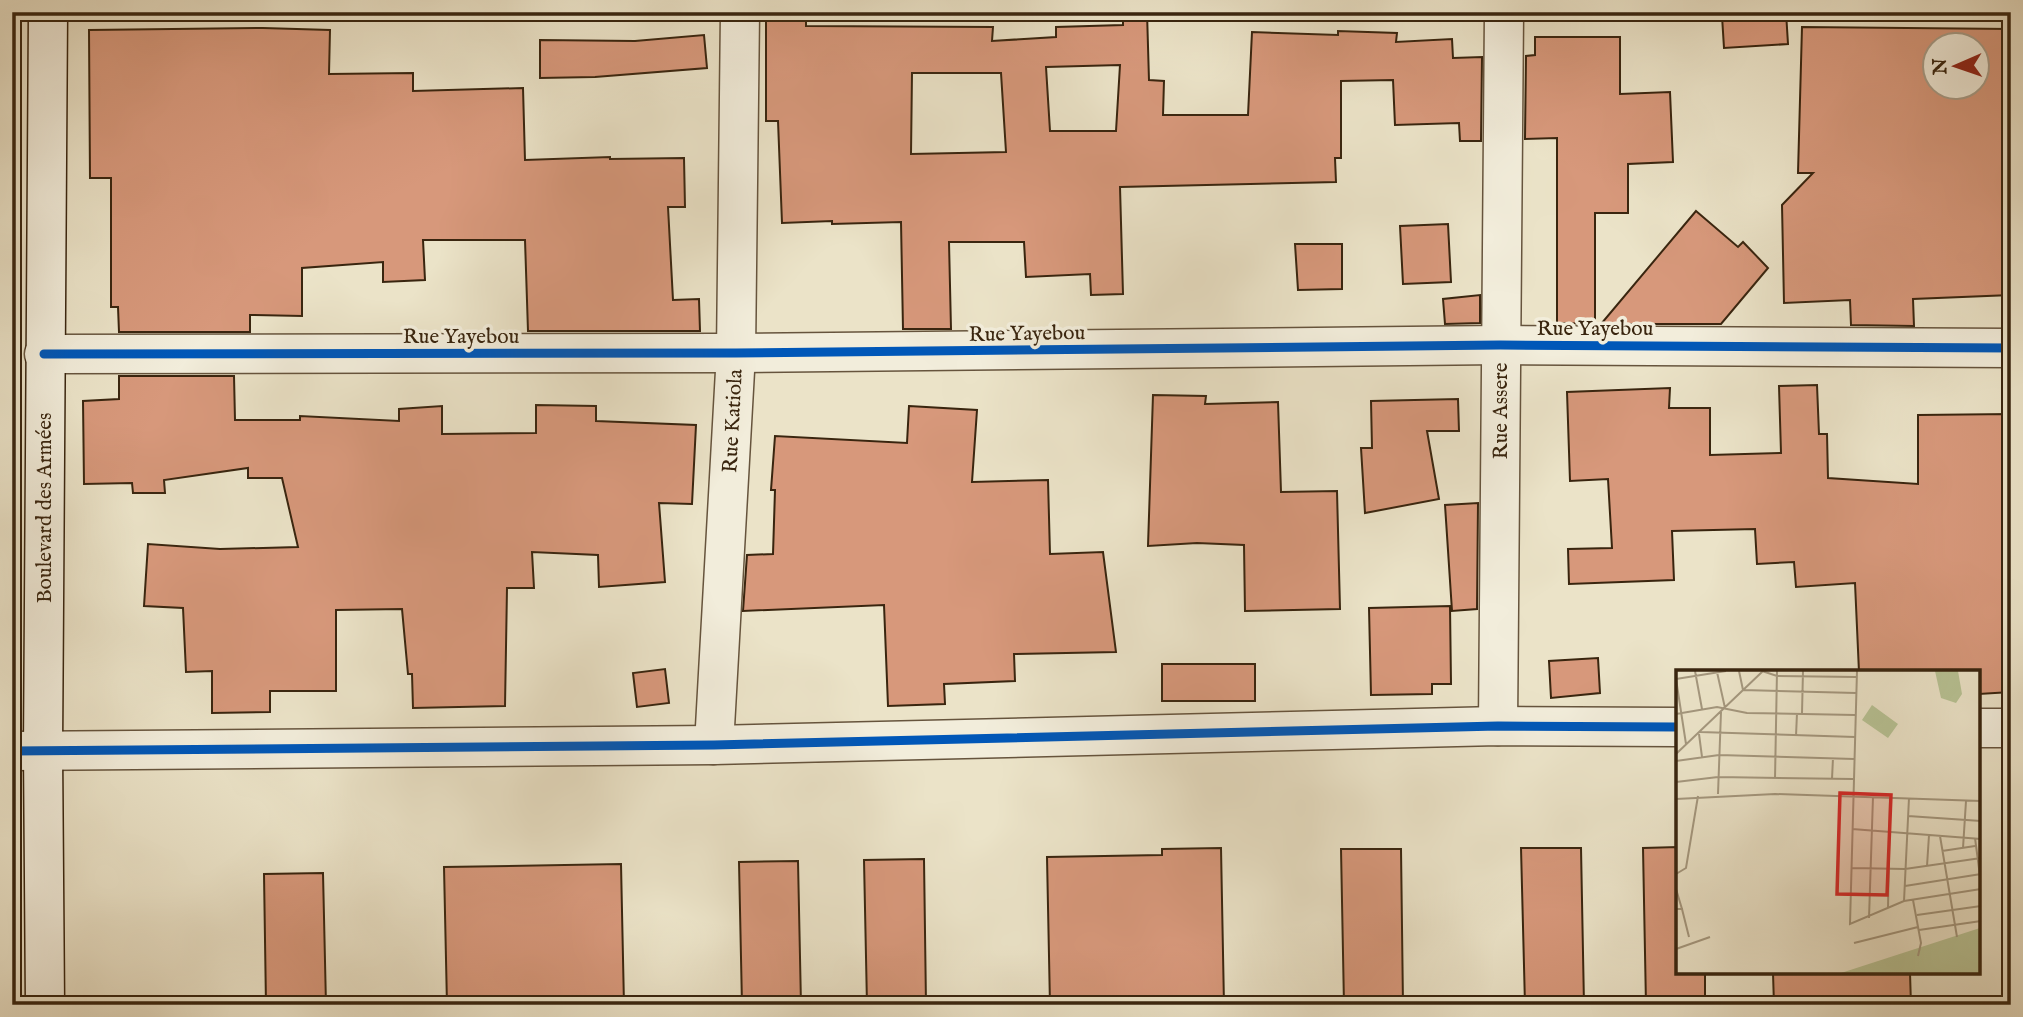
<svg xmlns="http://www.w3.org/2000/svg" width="2023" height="1017" font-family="'IM FELL English',serif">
<rect width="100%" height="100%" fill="#ebe3c8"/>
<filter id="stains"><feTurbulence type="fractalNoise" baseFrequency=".00286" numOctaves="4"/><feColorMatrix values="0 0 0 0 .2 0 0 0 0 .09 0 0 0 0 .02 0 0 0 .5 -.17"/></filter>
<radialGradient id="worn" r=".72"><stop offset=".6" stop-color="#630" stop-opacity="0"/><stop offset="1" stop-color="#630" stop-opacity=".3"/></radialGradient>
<g fill="#d7987b" stroke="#39250f" stroke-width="2" fill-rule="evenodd">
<path d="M1123,12H1147L1149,80L1164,81L1163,115H1248L1252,32L1338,35V31L1397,33L1396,42L1452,39L1453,58L1482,57L1481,141H1460L1459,123L1395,125L1393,80L1341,81V158H1335L1336,182L1120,187L1123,294L1091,295L1090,274L1026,277L1024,242H949L951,329H903L901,222L832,224V221L782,223L778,121H766V20H806V26L993,27L992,41L1056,37V27L1123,25ZM1120,65L1116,131H1050L1046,67ZM912,73H1001L1006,152L911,154Z"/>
<polygon points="1786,12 1788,44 1724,48 1722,16"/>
<path d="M1802,27L2011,29V295L1913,299L1914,326L1851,325L1850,300L1784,303L1782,205L1813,173H1798ZM1936,46H1978V88H1936Z"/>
<polygon points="263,28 330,30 329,74 413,73 413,91 523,88 525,160 610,157 610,159 684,158 685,207 668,207 673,300 699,299 700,331 528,331 525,240 423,240 425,280 383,282 383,262 302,268 302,316 250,315 250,332 119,332 118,307 111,307 111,178 90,178 89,30"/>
<polygon points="704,35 707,68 595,77 540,78 540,40 635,41"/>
<polygon points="1535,37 1620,37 1620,94 1670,92 1673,162 1628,164 1628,213 1595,213 1595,324 1557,323 1557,138 1525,139 1526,56 1535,55"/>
<polygon points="1696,211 1738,247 1743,242 1768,268 1721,324 1601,324"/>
<polygon points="1448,224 1451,282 1403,284 1400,226"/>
<polygon points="1295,244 1342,244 1342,289 1298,290"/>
<polygon points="1480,295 1480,323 1445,324 1443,299"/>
<polygon points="119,376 234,376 235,420 300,420 300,416 399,421 399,409 442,406 442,434 536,433 536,405 596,406 596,421 696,425 692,504 659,503 665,582 599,587 598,555 532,552 534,588 507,588 505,706 413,708 412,674 408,674 402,609 336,610 336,691 270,691 270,712 212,713 212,671 186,672 183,608 144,606 148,544 220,549 298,547 282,478 248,478 248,468 164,480 165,493 133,493 132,483 84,484 83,401 119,399"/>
<polygon points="1817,385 1819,434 1827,434 1828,478 1918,484 1918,415 2011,414 2011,692 1979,694 1979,672 1859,672 1855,583 1796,587 1794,562 1757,564 1755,529 1672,531 1674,580 1569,584 1568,549 1612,548 1608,479 1570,481 1567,392 1670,388 1669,408 1710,408 1710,455 1781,453 1779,386"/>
<polygon points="1153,395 1206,396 1205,404 1278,402 1281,492 1337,491 1340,609 1245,611 1244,545 1197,543 1148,546"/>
<polygon points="1458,399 1459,431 1427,431 1439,499 1365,513 1361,448 1372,448 1371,401"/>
<polygon points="909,406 977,410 972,482 1048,480 1050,554 1103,552 1116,652 1014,654 1015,681 944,684 945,704 888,706 884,605 743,611 747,555 773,554 775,490 771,490 775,436 907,443"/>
<polygon points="1478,503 1477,609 1452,611 1445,505"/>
<polygon points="1450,606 1451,684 1432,684 1432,694 1371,695 1369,608"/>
<polygon points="1598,658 1600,693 1551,698 1549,661"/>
<rect x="1162" y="664" width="93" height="37"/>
<polygon points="665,669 669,703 637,707 633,673"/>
<polygon points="1678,847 1678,973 1705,973 1705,1005 1646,1005 1643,848"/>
<polygon points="1221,848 1224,1005 1050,1005 1047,857 1162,855 1162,849"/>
<polygon points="1521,848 1581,848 1584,1005 1525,1005"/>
<polygon points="1341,849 1401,849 1403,1005 1344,1005"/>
<polygon points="924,859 926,1005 867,1005 864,860"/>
<polygon points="798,861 801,1005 742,1005 739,862"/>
<polygon points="621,864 624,1005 447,1005 444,867"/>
<polygon points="323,873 326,1005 266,1005 264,874"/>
<polygon points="1773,973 1910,973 1911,1005 1774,1005"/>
</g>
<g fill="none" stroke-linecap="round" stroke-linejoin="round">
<g stroke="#66543d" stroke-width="41">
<g id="street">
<polyline points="44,354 736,353 1500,345 2011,348"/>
<polyline points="1498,726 1504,12"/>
<polyline points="1979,728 2011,728"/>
<polyline points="714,745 736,353 740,12"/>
<polyline points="12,751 714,745 1498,726 1678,727"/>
</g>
</g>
<g stroke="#39250f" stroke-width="41">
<polyline id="secondary" points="45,1005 43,751 48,12"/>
</g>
<use href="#street" stroke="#f2eddb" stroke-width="38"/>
<use href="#secondary" stroke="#f2eddb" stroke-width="38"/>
<g stroke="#f2eddb" stroke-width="13">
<g id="cycleway">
<polyline points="44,354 736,353 1500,345 2011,348"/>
<polyline points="12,751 714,745 1498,726 1678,727"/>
</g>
</g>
<use href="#cycleway" stroke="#0057b8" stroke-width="9"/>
</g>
<g text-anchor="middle" stroke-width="7" stroke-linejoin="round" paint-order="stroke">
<g font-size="21" fill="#39250f" stroke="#f2eddb">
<text x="1595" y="335">Rue Yayebou</text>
<text transform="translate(1027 333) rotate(-1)" y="7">Rue Yayebou</text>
<text x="461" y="343">Rue Yayebou</text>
<text transform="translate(1500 411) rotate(-90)" y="7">Rue Assere</text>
<text transform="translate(732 421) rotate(-87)" y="7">Rue Katiola</text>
<text transform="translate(44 508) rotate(-90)" y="7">Boulevard des Armées</text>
</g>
</g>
<g transform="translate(1676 670)">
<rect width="304" height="304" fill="#ebe3c8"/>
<path d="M259,1H282L286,24L280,33L265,28ZM196,35L222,54L212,68L186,50ZM304,258V303H165Z" fill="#b8c395"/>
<path fill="none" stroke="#a4977e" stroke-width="2" d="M19,1L26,39M63,1L67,20L180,23M86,1L101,6L180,7M181,1L174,254L228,231L305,219M41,2L49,38M0,9L10,74M0,9L50,1M126,43L127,1M0,44L41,37L71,43L179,45M24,62L179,67M23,64L26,87M120,66L121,43M0,84L87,1M0,91L43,85L178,89M99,109L101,1M156,109L157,88M0,112L42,107L177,109M42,124L45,42M0,129L99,124L305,131M232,146L305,151M176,159L305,169M264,166L281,267M299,168L304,206M287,178L290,131M266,181L299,176M251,196L253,165M176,198L229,199L305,188M0,204L10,198L22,126M229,216L305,204M0,219L6,239H0M237,230L245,273L242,286M228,231L233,128M212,238L214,127M6,239L13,267M241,245L305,236M193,248L197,127M243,260L305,251M178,273L242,257M0,279L34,267"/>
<path fill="#d62828" fill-opacity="0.15" stroke="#d62828" stroke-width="3.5" d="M164,123L215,125L211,225L161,224Z"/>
<rect width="304" height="304" fill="none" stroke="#39250f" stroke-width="3.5"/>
</g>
<rect width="2023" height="1017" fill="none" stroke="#ebe3c8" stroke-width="42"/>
<rect x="14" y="14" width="1995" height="989" fill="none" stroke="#39250f" stroke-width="3.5"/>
<rect x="21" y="21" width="1981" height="975" fill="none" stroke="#39250f" stroke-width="2"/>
<g transform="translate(1956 66) rotate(268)"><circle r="33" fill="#f2eddb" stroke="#a89d89" stroke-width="2"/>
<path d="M0-5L12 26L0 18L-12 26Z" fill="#8f2418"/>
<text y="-10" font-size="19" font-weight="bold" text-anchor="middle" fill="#39250f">N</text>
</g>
<rect width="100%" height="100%" filter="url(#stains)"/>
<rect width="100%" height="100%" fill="url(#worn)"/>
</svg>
